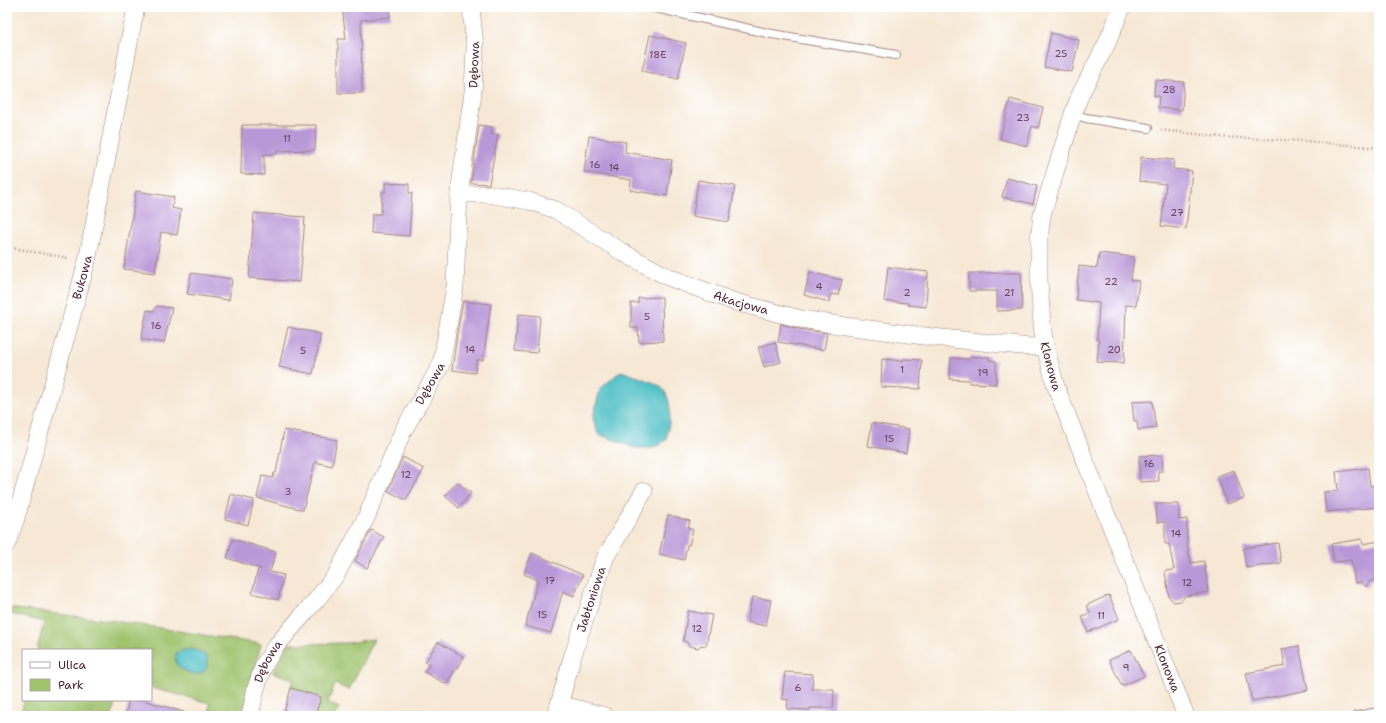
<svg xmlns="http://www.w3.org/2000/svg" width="1386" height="723" font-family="'Shantell Sans',sans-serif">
<rect width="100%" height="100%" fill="#fff"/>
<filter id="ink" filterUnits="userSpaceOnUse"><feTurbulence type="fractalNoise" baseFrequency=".025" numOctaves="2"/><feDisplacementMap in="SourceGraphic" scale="8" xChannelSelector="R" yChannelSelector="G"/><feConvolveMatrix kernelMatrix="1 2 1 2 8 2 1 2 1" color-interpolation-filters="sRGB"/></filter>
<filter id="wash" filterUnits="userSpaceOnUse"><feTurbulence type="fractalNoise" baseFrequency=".012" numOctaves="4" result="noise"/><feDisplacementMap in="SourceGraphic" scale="16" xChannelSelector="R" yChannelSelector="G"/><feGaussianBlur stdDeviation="0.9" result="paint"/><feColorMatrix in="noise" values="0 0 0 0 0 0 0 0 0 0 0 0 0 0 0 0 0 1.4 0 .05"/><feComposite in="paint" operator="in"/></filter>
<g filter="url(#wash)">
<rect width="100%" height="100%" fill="#f6e8d4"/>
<g fill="#9fc36d" stroke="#74714c">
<polygon points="7,608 109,620 261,644 243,716 209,710 210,703 151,688 151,650 37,650 44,622 7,613"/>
<polygon points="374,639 349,690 335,684 328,702 339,708 334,716 315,716 291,688 294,679 273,673 287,646 290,644 347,643"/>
<polygon points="24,700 116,700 112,716 21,715"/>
</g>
<g fill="#52c1c7" stroke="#4e7079">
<path d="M621,371C629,374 656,382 661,387C675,400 669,424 666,440L654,448H635L598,434L593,418L600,389Z"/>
<path d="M190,649C205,652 212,656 205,671C203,672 201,673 198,674C192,675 177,669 176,662C175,659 176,655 177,652Z"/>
</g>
<g id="blocks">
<g fill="#b998d8">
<polygon points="342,7 390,7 390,17 361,20 362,93 338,93 338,39 346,39"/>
<polygon points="1051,33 1079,40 1072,72 1044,67"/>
<polygon points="650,35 686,43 678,79 642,71"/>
<polygon points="1155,80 1184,82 1182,110 1158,108 1159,96 1154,96"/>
<polygon points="1010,99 1043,108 1038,128 1032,126 1027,146 1000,139"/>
<polygon points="242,125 316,125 315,150 277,151 277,154 264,154 264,175 241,174"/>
<polygon points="479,125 492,127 491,134 498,134 489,184 471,183"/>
<polygon points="589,136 626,142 625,152 672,160 667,196 630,190 631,180 584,172"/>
<polygon points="1141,157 1174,160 1173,169 1192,171 1186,229 1161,226 1166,184 1139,181"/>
<polygon points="1007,178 1037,186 1033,204 1002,197"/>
<polygon points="698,180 735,186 729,222 693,216"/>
<polygon points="385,183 409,184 409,193 412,193 409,236 371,233 372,214 381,214 382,192 385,192"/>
<polygon points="136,191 174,197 172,208 181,210 177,235 161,232 155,273 124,269"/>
<polygon points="254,213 305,217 300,282 249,278"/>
<polygon points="1099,253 1134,257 1131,280 1139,281 1136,306 1126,305 1124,363 1097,362 1099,340 1097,340 1099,303 1076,300 1079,266 1097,268"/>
<polygon points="888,267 928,272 926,307 908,305 908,303 884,301"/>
<polygon points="810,272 842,280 838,295 831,294 829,302 804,295"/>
<polygon points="191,273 232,279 229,300 187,294"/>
<polygon points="969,273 1021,273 1022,310 997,311 997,291 969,291"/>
<polygon points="662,297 663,341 639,342 638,328 631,328 631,303 638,303 638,298"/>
<polygon points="463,301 491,304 483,360 477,360 475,373 452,370 457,334"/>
<polygon points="156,306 172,308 164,343 141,339 147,310 154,311"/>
<polygon points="518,314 540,316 537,353 515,351"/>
<polygon points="781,324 799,329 827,333 824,350 778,342"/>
<polygon points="288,327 321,334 313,374 279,367"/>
<polygon points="775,342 781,362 764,367 758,347"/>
<polygon points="970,357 989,357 989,360 996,361 996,384 969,383 969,380 950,379 951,358 970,359"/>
<polygon points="882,359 903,361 903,359 922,360 920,389 881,387"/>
<polygon points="1152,401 1156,428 1138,430 1137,421 1134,421 1132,402"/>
<polygon points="872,423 909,429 906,453 868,446"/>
<polygon points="284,430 337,440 332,466 315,462 303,510 257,498 262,476 273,478 274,473 276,473"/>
<polygon points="1162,455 1163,471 1158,471 1159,481 1140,482 1139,456"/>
<polygon points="403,457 424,469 406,500 388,491"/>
<polygon points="1368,468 1370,486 1379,485 1379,507 1326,512 1324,492 1338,491 1336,472"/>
<polygon points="1234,470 1244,498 1227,504 1217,476"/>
<polygon points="457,482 471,493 459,508 445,496"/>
<polygon points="231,494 254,500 248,525 225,519"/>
<polygon points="1156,504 1179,504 1179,520 1187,519 1187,545 1191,563 1204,561 1208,592 1185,596 1181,601 1174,602 1169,597 1165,571 1174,570 1169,544 1165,544 1165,522 1157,522"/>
<polygon points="668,515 690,521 688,528 693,530 689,545 687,545 684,560 659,554"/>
<polygon points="371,530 384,537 367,568 355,561"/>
<polygon points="233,539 276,552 270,572 284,575 278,600 252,593 258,569 261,569 227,558"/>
<polygon points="1362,539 1363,544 1379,541 1379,579 1370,581 1366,587 1361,582 1355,583 1351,560 1334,562 1331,544"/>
<polygon points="1278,543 1281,563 1246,568 1243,548"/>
<polygon points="532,553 583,575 574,596 563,591 551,633 525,626 538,580 524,574"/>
<polygon points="1109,595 1119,619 1088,632 1082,616 1090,613 1087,605"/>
<polygon points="752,597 771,600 766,626 747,622"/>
<polygon points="688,611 712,615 706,646 701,645 698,648 689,646 687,642 683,641"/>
<polygon points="438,642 464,657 446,684 424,672 429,665 425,662"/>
<polygon points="1299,646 1308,690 1252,701 1246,673 1285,666 1282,649"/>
<polygon points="1131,650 1144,676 1122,686 1109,660"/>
<polygon points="785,672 813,674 812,689 834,689 833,708 810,708 810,710 787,709 788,700 782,699"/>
<polygon points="291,688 321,697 315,716 283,716"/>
<polygon points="129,700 143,700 184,712 183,716 125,716"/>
</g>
</g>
</g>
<g filter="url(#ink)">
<use href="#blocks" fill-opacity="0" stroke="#a08480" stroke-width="1"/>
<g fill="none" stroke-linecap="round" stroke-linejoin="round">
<g stroke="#a08480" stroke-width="10">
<g id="service">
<polyline points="651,7 772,34 896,55"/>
<polyline points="1073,114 1086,118 1148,128"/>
<polyline points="1357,716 1379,712"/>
</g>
</g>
<g stroke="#a08480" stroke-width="18">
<g id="minor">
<path id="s1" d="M1122,7L1107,43L1081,93L1073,114L1042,215L1039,239V280L1042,325L1045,346L1056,387L1186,716"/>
<path id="s2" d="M459,194H488L529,201L556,210L622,252L668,277L735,302L801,319L845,326L932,337L1030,347L1045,346"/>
<path id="s3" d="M7,543L16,518L87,261L136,7"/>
<polyline points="559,704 605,716"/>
<path id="s4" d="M250,716L256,688L264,665L275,647L317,599L336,575L366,518L403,431L441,365L455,287L459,194L473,92L475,46L471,7"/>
<path id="s5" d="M556,716L572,658L605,558L644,491"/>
</g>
</g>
<g stroke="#a08480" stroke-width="2.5" stroke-dasharray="1 3" stroke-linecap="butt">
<polyline points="1161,130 1221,137 1305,141 1379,148"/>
<polyline points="7,247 69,258"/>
</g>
<use href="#service" stroke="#fff" stroke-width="8"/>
<use href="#minor" stroke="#fff" stroke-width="17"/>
</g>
</g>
<g text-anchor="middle" stroke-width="3.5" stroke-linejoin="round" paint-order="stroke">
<g font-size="10" fill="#663d56">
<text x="1061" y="57">25</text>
<text x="658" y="58">18E</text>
<text x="1169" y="93">28</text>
<text x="1023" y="121">23</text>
<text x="287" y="142">11</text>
<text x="595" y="168">16</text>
<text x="614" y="171">14</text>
<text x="1177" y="216">27</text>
<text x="1111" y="285">22</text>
<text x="819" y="290">4</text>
<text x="907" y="296">2</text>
<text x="1009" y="296">21</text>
<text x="647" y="320">5</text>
<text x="156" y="329">16</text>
<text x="470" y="353">14</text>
<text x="1114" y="353">20</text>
<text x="303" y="354">5</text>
<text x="902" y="373">1</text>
<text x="983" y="376">19</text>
<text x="889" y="442">15</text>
<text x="1149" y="467">16</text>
<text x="406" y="478">12</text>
<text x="288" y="495">3</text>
<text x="1176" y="537">14</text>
<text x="550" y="584">17</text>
<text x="1187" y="586">12</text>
<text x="542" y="618">15</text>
<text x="1101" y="619">11</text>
<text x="697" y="632">12</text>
<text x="1126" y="671">9</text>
<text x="798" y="691">6</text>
</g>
<g font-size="12" fill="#4a1f2b" stroke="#fff">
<text dy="4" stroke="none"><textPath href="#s4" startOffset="706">Dębowa</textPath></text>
<text dy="4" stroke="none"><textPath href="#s3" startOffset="276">Bukowa</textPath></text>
<text dy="4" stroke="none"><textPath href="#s2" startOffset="307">Akacjowa</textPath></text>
<text dy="4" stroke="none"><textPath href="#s1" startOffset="376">Klonowa</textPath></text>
<text dy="4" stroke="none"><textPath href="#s4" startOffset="382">Dębowa</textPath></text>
<text dy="4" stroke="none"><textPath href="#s5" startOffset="122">Jabłoniowa</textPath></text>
<text dy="4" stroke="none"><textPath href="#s4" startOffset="58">Dębowa</textPath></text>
<text dy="4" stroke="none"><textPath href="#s1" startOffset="700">Klonowa</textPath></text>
</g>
</g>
<rect width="1386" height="723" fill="none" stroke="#fff" stroke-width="24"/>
<rect x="22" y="649" width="130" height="52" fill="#ffffff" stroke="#b7a5aa"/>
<rect x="30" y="662" width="20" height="6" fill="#ffffff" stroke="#b7a5aa"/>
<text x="58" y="669" font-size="12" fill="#4a1f2b">Ulica</text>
<rect x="30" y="679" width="20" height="12" fill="#9fc36d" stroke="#b7a5aa"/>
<text x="58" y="689" font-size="12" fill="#4a1f2b">Park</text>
</svg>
